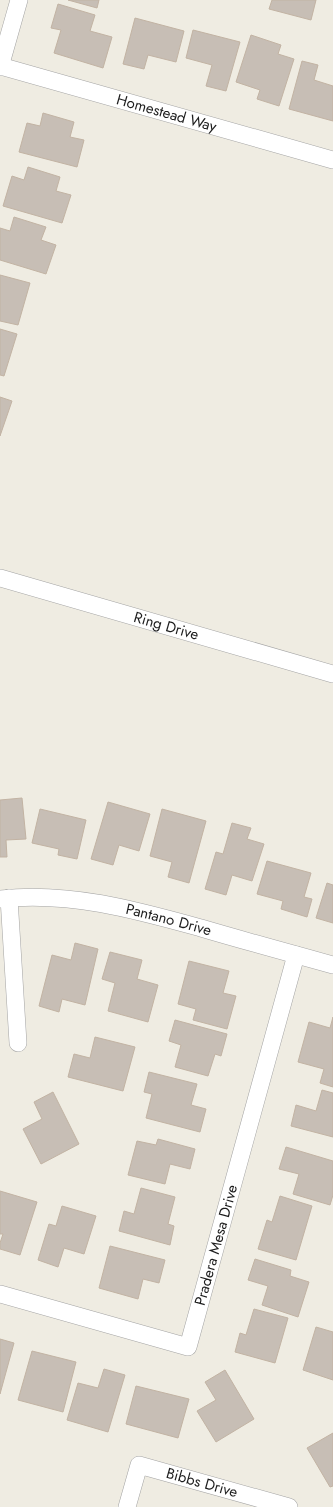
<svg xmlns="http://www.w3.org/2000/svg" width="333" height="1507" font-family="Jost,sans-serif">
<rect width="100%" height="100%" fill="#efece2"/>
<g fill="#c7beb5" stroke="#c2b3a3">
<polygon points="68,0 99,0 97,8"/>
<polygon points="272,0 316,0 311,20 269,9"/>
<polygon points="58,4 95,15 90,31 112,37 103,68 54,53 61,30 51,28"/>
<polygon points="135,18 184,31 176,62 148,55 144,69 123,64"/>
<polygon points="193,30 240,42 226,91 206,86 212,65 186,58"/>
<polygon points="251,35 281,45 278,54 294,59 279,106 257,99 260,90 236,82"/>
<polygon points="302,61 318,65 314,80 333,86 333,121 289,109"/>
<polygon points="43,113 74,122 70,137 84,140 77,167 19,152 27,123 40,126"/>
<polygon points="28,167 60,177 56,191 71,195 62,223 3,206 12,176 24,180"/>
<polygon points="14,217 46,227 41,240 56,245 46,274 0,260 0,228 10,231"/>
<polygon points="0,275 30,283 18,325 0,321"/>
<polygon points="0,329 17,334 4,376 0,375"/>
<polygon points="0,397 12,401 0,436"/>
<polygon points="22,798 26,839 6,840 7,857 0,857 0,800"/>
<polygon points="108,802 150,814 139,851 119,845 113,865 91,859"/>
<polygon points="40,809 86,820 77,859 58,855 59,849 32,843"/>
<polygon points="162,809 206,821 189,883 168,877 172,862 150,856"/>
<polygon points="232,823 251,828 247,839 264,844 252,881 232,875 226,895 205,889 216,852 223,854"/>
<polygon points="267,861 311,873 304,897 312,899 307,917 281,909 283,901 257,894"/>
<polygon points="327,883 333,885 333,923 316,918"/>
<polygon points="75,943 98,949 85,1005 62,999 59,1012 39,1006 52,955 71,960"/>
<polygon points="110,952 142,960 137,979 158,985 148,1022 108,1011 115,983 102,979"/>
<polygon points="189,961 229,971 223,993 236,996 227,1029 193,1020 196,1009 178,1004"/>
<polygon points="333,1017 333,1087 320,1083 324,1069 298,1062 309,1022 330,1028"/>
<polygon points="175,1020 227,1034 221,1056 215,1054 208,1076 175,1067 181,1045 169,1041"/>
<polygon points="95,1037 135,1047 123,1091 68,1077 74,1054 90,1058"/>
<polygon points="149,1072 197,1084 191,1105 206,1109 200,1132 146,1118 152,1094 144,1092"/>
<polygon points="322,1090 333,1093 333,1137 291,1126 296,1105 316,1111"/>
<polygon points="53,1092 79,1144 41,1164 23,1129 42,1119 34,1102"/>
<polygon points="158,1139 195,1149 190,1169 170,1164 165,1184 128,1175 137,1141 156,1145"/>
<polygon points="286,1147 333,1161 333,1195 330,1205 293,1194 299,1174 279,1169"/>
<polygon points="141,1188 175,1197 168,1224 174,1226 170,1245 119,1231 124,1211 134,1214"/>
<polygon points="0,1191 37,1202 20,1255 0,1249 0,1243 3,1234 0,1234"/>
<polygon points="280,1196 312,1206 296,1260 258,1249 267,1220 272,1222"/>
<polygon points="62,1206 96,1216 84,1254 64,1248 58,1267 38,1260 49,1224 56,1226"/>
<polygon points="110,1246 165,1260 159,1283 143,1279 138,1299 99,1288"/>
<polygon points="255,1259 291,1270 290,1276 309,1282 298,1317 262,1305 268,1286 248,1280"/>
<polygon points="254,1309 288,1318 275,1363 235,1352 240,1333 246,1335"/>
<polygon points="316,1327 333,1332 333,1380 303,1370"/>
<polygon points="0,1339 14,1343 0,1394"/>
<polygon points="32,1351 76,1362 63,1412 18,1400"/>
<polygon points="104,1369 125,1375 108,1432 67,1420 78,1383 98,1388"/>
<polygon points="225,1370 254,1419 216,1442 197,1411 216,1400 205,1382"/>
<polygon points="136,1386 189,1399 178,1438 126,1424"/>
<polygon points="333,1433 333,1486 330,1487 307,1448"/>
</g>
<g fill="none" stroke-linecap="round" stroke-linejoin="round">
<g stroke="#a4a4a4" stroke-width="18">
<g id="minor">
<path id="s1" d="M0,66L333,160"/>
<polyline points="0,67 19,0"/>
<path id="s2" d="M0,578L333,674"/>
<polyline points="9,898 18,1043"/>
<path id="s3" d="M0,899C68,891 136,910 201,928C245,941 289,953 333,965"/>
<path id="s4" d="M0,1294L188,1347L296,955"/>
<path id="s5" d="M127,1507L139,1465L289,1507"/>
</g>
</g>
<use href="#minor" stroke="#fff" stroke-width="17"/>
</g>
<g text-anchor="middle" stroke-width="3" stroke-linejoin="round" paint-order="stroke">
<g font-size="15" fill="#1d1d1d" stroke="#fff">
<text dy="5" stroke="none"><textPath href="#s1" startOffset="173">Homestead Way</textPath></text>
<text dy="5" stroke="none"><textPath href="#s2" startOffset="173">Ring Drive</textPath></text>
<text dy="5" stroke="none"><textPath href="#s3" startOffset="171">Pantano Drive</textPath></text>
<text dy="5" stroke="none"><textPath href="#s4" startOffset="301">Pradera Mesa Drive</textPath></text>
<text dy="5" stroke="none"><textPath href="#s5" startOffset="109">Bibbs Drive</textPath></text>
</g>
</g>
</svg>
